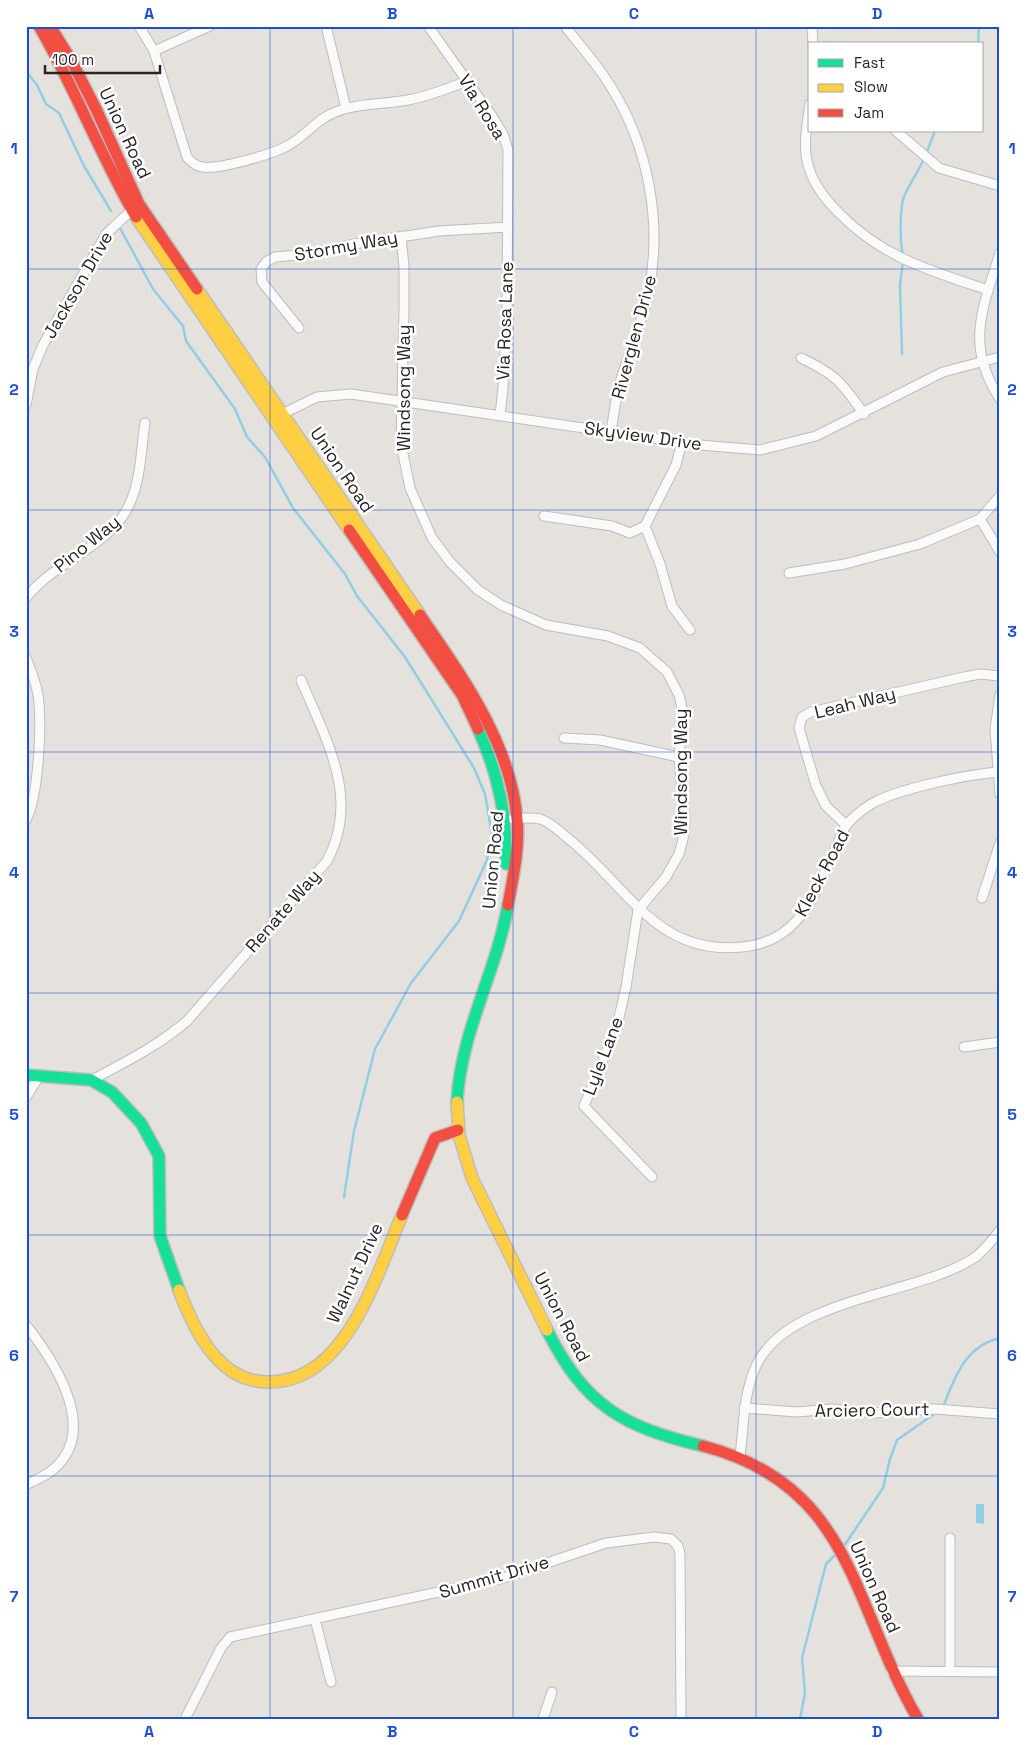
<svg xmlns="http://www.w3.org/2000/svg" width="1026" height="1745" font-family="'Space Grotesk',sans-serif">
<rect width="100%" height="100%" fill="#e5e1dc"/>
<polygon fill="#90cee6" points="976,1504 984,1504 984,1524 976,1523"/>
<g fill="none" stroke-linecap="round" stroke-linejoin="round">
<g stroke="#90cee6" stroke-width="2.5">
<polyline points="978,44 979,26"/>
<polyline points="26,71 37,85 46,104 59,113 84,166 111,211"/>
<polyline points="926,154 935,131"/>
<polyline points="120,228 153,289 183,326 186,341 235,409 247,437 265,457 293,508 345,574 357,596 405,657 474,768 485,794 492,835 487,860 459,921 411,983 375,1049 354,1131 344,1197"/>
<path d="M903,256C900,241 899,207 905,194C911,182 918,171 924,159"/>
<polyline points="902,354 900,285 903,261"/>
<path d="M943,1407C955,1377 965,1346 1000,1338"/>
<polyline points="844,1546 883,1488 890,1459 897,1440 937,1412"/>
<polyline points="800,1719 805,1693 802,1658 826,1564 838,1552"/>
</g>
<g stroke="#bebdbe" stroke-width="11">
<g id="street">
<path d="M139,26L154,51L187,157C191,162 195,166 202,167C218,170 273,154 287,146C310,134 314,118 344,109C365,103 387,104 408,100C429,96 447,89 467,81"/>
<polyline points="326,26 346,108"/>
<polyline points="428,26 492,116 503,134 508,150 507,313 503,388 500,415"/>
<path d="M565,26C580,46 598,65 611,87C649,147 663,225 648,295C641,326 628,355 619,386C615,401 614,416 611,431"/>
<polyline points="812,26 813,44"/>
<polyline points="154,51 210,26"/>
<path d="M810,104C807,125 802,148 809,168C814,185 826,200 838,212C881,257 931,271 988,290"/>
<polyline points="896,131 939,168 1000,186"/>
<polyline points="401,236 404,267 404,310 401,444 410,488 432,538 450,562 478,590 501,605 546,625 608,636 640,648 667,672 679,695 683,712 679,757 685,820 683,839 679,854 666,877 638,910 626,987 617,1026 584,1106 652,1177"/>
<path d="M1000,253C982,310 965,345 1000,399"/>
<polyline points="299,328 262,282 261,269 266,262 275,257 307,254 360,243 439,231 508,227"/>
<path d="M801,358C837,375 841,382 864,414"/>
<polyline points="26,405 33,369 43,345 106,234 135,207"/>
<polyline points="278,416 317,397 351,394 700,445 760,450 816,436 943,372 1000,357"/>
<polyline points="544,516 612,526 630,533 645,526 676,465 682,441"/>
<polyline points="980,519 1000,552"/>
<polyline points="645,526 660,564 672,606 690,630"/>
<polyline points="789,573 845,564 920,544 980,519 1000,496"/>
<path d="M26,598C54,561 112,546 130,503C141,479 141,449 145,423"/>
<path d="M26,658C31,670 36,682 38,695C42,723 39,795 26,820"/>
<polyline points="1000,695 995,729 1000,794"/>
<polyline points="564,738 600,740 679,757"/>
<path d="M513,819C522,818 531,817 540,819C551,822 561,833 570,840C627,886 657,956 742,947C800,942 814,895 835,850C839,842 841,833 846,826C851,818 867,806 875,802C902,788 969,774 1000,772"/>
<polyline points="846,825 826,806 816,786 799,728 802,717 811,712 964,677 980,674 1000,676"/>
<polyline points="982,898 1000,843"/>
<polyline points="964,1047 1000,1042"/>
<path d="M92,1080C125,1062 158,1046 187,1021L327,861C361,798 326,740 301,680"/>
<polyline points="26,1097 38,1078"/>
<path d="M26,1325C55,1362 104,1436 47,1474C40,1478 33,1481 26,1485"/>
<polyline points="744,1408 797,1412 832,1409 874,1413 935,1409 1000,1414"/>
<path d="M740,1456C744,1425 743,1395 756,1366C787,1298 915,1296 974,1258C983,1252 993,1239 1000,1230"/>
<polyline points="315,1619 331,1682"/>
<polyline points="891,1671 1000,1672"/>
<polyline points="950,1671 950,1538"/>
<polyline points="185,1719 221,1648 230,1637 503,1578 606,1543 654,1537 671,1539 678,1546 680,1554 681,1719"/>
<polyline points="543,1719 552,1692"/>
</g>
</g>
<g stroke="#bebdbe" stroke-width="14">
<g id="fast">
<path d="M478,729C498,773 507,815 506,864"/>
<polyline points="26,1075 91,1080 112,1092 141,1123 159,1156 160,1236 179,1290"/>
<path d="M457,1102C461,1030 496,974 508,905"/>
<path d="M547,1330C585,1406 623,1427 703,1446"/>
</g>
</g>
<g stroke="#bebdbe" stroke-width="14">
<g id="slow">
<polyline points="136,217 349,530"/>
<polyline points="197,289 420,615"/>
<polyline points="457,1102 459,1135 472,1178 547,1330"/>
<path d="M179,1290C192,1325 215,1375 257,1381C343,1394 376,1276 402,1215"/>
</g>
</g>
<g stroke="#bebdbe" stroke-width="14">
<g id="jam">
<path d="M39,26C75,88 100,155 136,217"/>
<polyline points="50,26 71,60 96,109 139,204 197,289"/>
<polyline points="349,530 462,695 478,729"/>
<path d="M420,615C461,675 511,743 517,819C520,846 513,878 508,905"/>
<polyline points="402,1215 435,1138 458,1130"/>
<path d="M703,1446C854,1485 851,1605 918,1719"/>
</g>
</g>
<use href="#street" stroke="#fbfafa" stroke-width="9"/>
<use href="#fast" stroke="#16e098" stroke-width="11"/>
<use href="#slow" stroke="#ffcf43" stroke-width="11"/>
<use href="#jam" stroke="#f24e42" stroke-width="11"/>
</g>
<path fill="none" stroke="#1d4ed8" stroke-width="1" stroke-opacity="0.55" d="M270,26V1719M513,26V1719M756,26V1719M26,269H1000M26,510H1000M26,752H1000M26,993H1000M26,1235H1000M26,1476H1000"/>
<g text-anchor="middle" stroke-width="5" stroke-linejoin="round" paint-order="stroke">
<g font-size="18" fill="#262626" stroke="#fff">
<text transform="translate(482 107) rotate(58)" y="6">Via Rosa</text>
<text transform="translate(125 133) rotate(65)" y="6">Union Road</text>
<text transform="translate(346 246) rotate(-10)" y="6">Stormy Way</text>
<text transform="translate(78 285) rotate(-60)" y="6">Jackson Drive</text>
<text transform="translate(505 321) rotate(-88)" y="6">Via Rosa Lane</text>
<text transform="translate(634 337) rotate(-75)" y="6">Riverglen Drive</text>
<text transform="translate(404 388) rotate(-90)" y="6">Windsong Way</text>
<text transform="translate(643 436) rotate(8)" y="6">Skyview Drive</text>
<text transform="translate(342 470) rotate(56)" y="6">Union Road</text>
<text transform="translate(87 544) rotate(-39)" y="6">Pino Way</text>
<text transform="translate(855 703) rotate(-14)" y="6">Leah Way</text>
<text transform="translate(681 772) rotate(-90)" y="6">Windsong Way</text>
<text transform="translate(493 860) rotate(-85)" y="6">Union Road</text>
<text transform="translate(822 873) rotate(-62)" y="6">Kleck Road</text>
<text transform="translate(283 911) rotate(-49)" y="6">Renate Way</text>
<text transform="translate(603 1056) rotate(-69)" y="6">Lyle Lane</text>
<text transform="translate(355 1273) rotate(-65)" y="6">Walnut Drive</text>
<text transform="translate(562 1317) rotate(62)" y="6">Union Road</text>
<text transform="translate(872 1410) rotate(-1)" y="6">Arciero Court</text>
<text transform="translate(494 1577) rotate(-16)" y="6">Summit Drive</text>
<text transform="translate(875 1587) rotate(66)" y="6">Union Road</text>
</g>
</g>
<rect width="1026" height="1745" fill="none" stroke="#ffffff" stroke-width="55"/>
<rect x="808" y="42" width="175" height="90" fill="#ffffff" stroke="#a8a8a8"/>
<rect x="818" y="59" width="25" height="8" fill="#16e098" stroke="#a8a8a8"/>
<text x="854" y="68" font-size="15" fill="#262626">Fast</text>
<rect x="818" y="84" width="25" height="8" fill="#ffcf43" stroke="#a8a8a8"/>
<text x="854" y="92" font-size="15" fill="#262626">Slow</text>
<rect x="818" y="109" width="25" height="8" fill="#f24e42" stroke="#a8a8a8"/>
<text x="854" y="118" font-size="15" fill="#262626">Jam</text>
<path d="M45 65v8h115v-8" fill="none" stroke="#262626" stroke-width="2.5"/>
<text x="52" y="65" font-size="15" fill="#262626" stroke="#ffffff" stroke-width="4" paint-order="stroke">100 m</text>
<rect x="28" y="28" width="970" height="1690" fill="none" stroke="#1d4ed8" stroke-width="2"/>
<g font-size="16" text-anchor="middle" font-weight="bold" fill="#1d4ed8">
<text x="149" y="19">A</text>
<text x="392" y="19">B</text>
<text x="634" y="19">C</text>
<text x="877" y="19">D</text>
<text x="14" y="154">1</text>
<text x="1012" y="154">1</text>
<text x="14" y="395">2</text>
<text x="1012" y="395">2</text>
<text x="14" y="637">3</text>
<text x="1012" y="637">3</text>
<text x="14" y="878">4</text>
<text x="1012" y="878">4</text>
<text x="14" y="1120">5</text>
<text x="1012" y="1120">5</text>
<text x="14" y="1361">6</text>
<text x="1012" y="1361">6</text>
<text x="14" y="1602">7</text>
<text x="1012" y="1602">7</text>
<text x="149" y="1737">A</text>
<text x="392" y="1737">B</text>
<text x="634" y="1737">C</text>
<text x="877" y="1737">D</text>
</g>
</svg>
